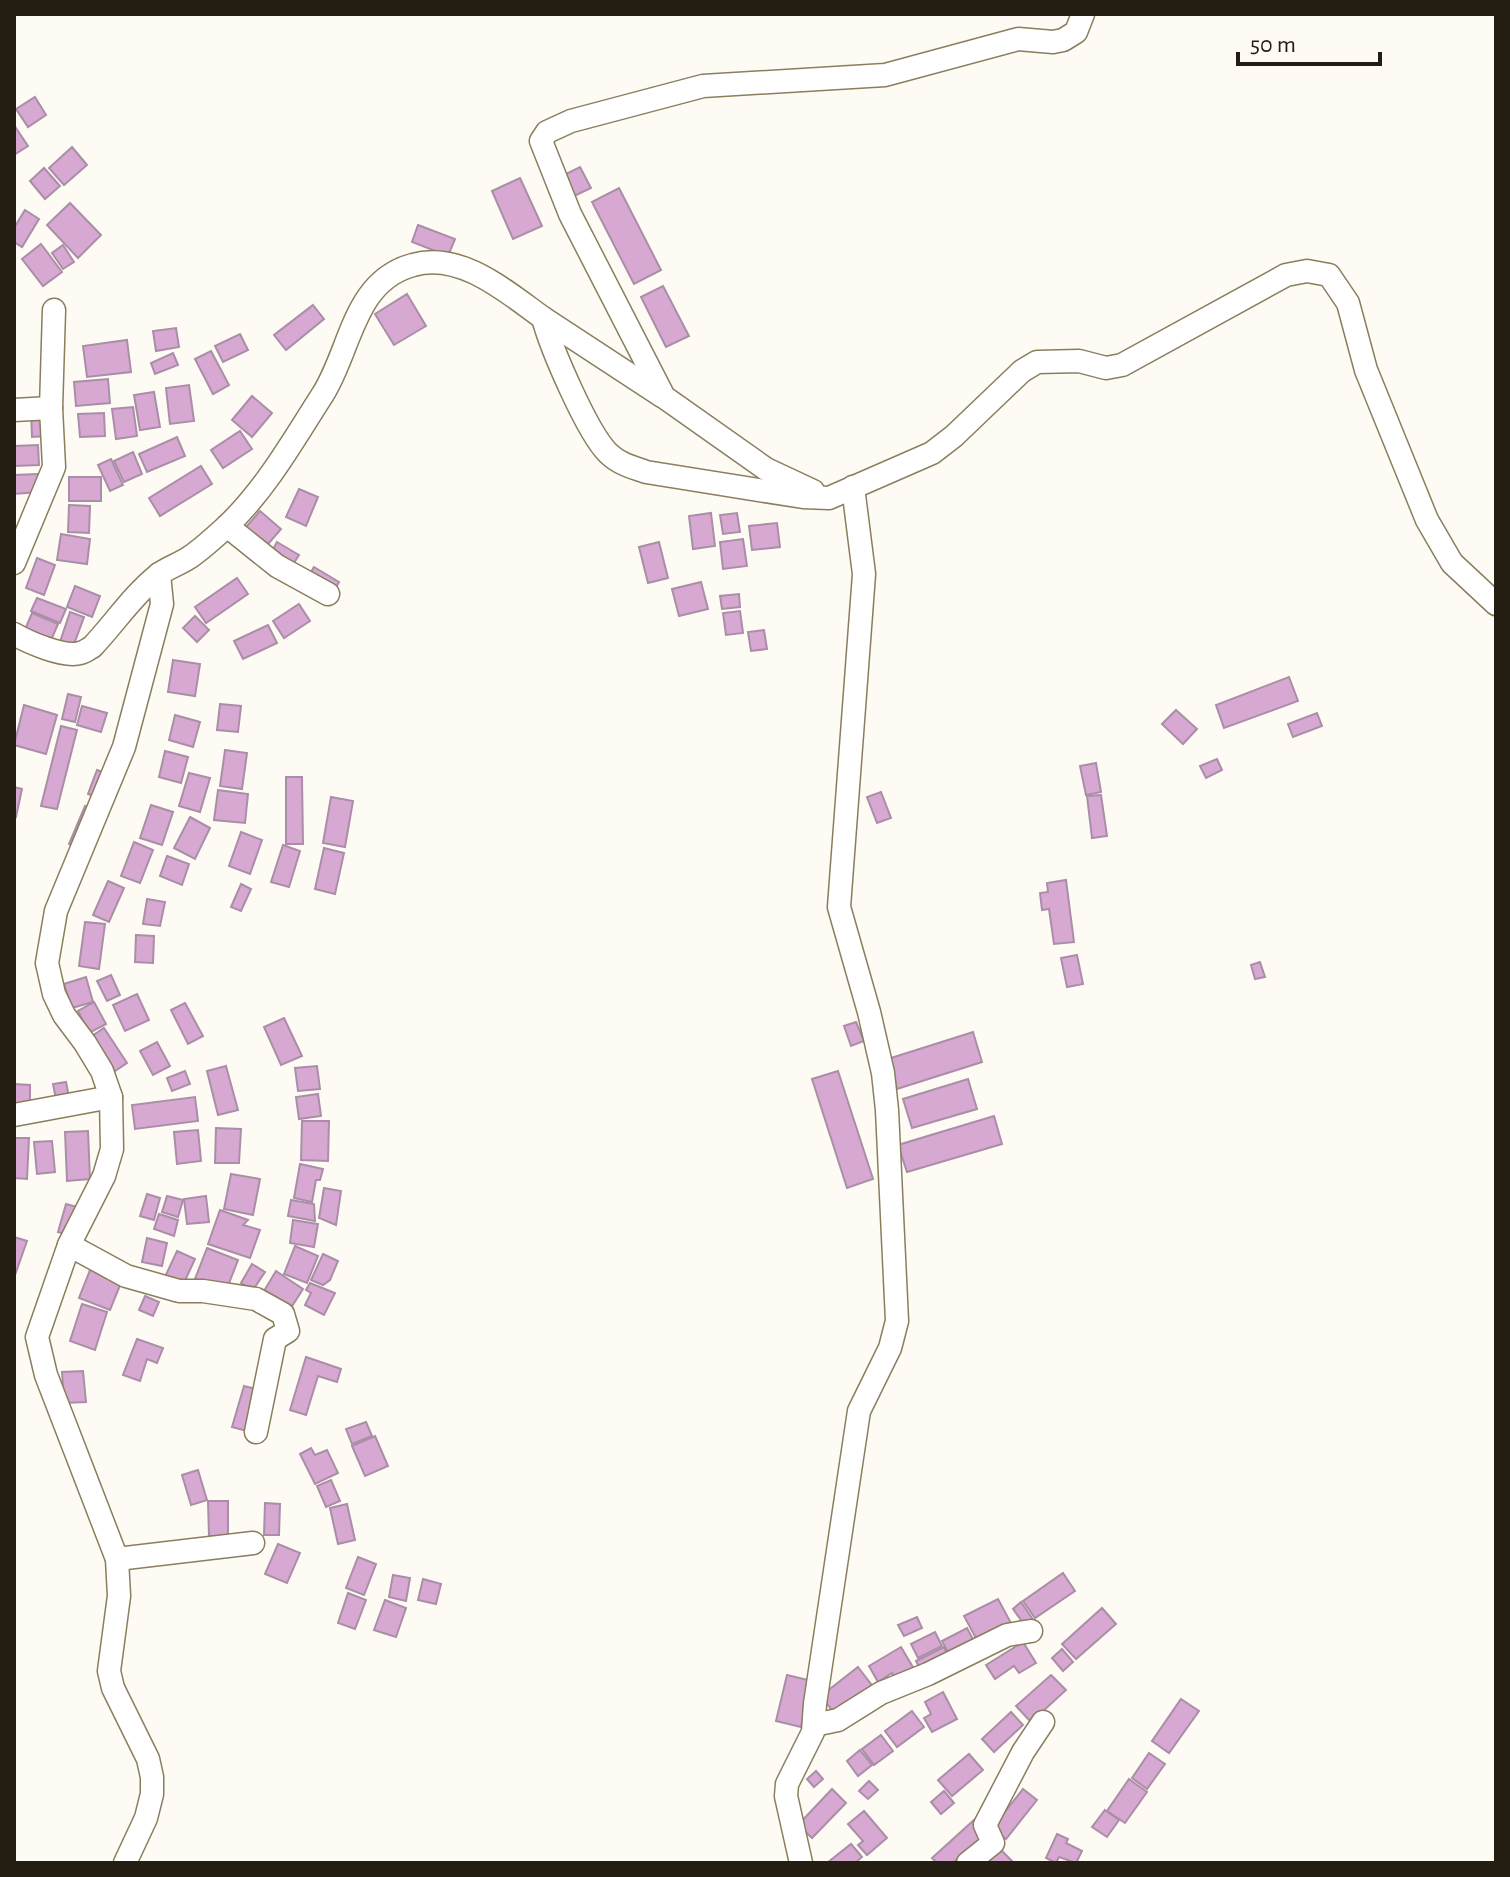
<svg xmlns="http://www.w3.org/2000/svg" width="1510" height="1877" font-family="'Alegreya Sans',sans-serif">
<rect width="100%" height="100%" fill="#fefbf4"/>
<g fill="#d7a9d2" stroke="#aa8ea7" stroke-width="2">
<polygon points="35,97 46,115 28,127 16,109"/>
<polygon points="14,125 28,146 14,155"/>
<polygon points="72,147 87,165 64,185 49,168"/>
<polygon points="580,167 591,188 570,198 560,177"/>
<polygon points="44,168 60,186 45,199 30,181"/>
<polygon points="520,178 542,226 513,239 492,191"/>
<polygon points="619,188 661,270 634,284 592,202"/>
<polygon points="70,203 101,235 78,258 47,225"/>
<polygon points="25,210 39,219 22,247 14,242 14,228"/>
<polygon points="418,225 455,239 448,256 412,242"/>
<polygon points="41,244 62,272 43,286 22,259"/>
<polygon points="63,245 74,262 63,269 52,253"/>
<polygon points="663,286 689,336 666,347 641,297"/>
<polygon points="407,294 426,326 394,345 375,314"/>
<polygon points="313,305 324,319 286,350 274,335"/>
<polygon points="176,328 179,347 156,351 153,331"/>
<polygon points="240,334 248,350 223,362 215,346"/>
<polygon points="127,340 131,372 87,377 83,346"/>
<polygon points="211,351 229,385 213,394 195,359"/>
<polygon points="173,353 178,365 155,374 151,363"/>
<polygon points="108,379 110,403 76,406 74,382"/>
<polygon points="189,385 194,421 170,424 166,388"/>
<polygon points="154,392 160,427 140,430 134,395"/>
<polygon points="252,396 272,413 252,437 232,420"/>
<polygon points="133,407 137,436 116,439 112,409"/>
<polygon points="46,411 47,436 32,437 31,412"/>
<polygon points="104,413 105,436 80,437 78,414"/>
<polygon points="240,431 252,449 223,468 211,450"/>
<polygon points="177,437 185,456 147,472 139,454"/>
<polygon points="38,445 39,465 14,466 14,446"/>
<polygon points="133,452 142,474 124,482 114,461"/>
<polygon points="111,459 123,485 110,491 98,465"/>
<polygon points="201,466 212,484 160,516 149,498"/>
<polygon points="38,474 39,492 14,494 14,475"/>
<rect x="69" y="477" width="32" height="24"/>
<polygon points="299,489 318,497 306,526 286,517"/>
<polygon points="69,505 90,506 89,533 68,532"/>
<polygon points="260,511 281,529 262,551 241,533"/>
<polygon points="711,513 715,546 693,549 689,516"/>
<polygon points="737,513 740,532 723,534 720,515"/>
<polygon points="777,523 780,547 752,550 749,526"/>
<polygon points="61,534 90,539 87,564 57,560"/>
<polygon points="743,539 747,566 723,569 720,542"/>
<polygon points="277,542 299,555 290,569 269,557"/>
<polygon points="659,542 668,578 648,583 639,547"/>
<polygon points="37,558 55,565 44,595 26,588"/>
<polygon points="314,567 339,582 332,594 307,579"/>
<polygon points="237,578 248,594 206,623 195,607"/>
<polygon points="701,582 708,609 679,616 672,589"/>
<polygon points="75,586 100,596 92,617 67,607"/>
<polygon points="739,594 740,607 722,609 720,596"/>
<polygon points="37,598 66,609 60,623 31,611"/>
<polygon points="299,604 310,621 284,638 273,621"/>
<polygon points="740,611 743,633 726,635 723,613"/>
<polygon points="70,612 84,617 73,647 60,642"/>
<polygon points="32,613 58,624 49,645 23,634"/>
<polygon points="195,616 209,630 197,642 183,628"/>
<polygon points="268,625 277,643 243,659 234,641"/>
<polygon points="764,630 767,649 751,651 748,632"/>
<polygon points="173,660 200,664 195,696 168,692"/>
<polygon points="1289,677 1298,701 1224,728 1216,705"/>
<polygon points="68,694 81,697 75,722 62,719"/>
<polygon points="220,704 241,706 238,732 217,730"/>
<polygon points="24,705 57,715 46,754 14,745"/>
<polygon points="82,706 107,713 101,732 77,725"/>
<polygon points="1176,710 1197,729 1183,744 1162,724"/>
<polygon points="1317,713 1322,726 1293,737 1288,724"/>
<polygon points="175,715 200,722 193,747 169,740"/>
<polygon points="61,726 77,730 57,809 41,806"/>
<polygon points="225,750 247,753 242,789 220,786"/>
<polygon points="165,751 188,757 181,783 159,777"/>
<polygon points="1217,759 1222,770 1206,778 1200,766"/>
<polygon points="1096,763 1101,792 1086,795 1080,766"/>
<polygon points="97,770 110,775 101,799 88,794"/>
<polygon points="189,773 210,778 200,812 179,806"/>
<polygon points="286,777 302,777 303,844 286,844"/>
<polygon points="14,787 22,789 16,817 14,816"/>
<polygon points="218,790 248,794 245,823 214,820"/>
<polygon points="881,792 891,818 877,823 867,797"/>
<polygon points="1101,795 1107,836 1092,838 1087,796"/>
<polygon points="331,797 353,801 345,847 323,843"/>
<polygon points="151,805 173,812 162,845 140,838"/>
<polygon points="85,806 97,811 81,849 69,844"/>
<polygon points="190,817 210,828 195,859 174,848"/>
<polygon points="241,832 262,840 250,874 229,866"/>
<polygon points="134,842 153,850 140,883 121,876"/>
<polygon points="283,845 300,851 289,887 271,882"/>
<polygon points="324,848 344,853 335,894 315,889"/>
<polygon points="167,856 189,864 182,885 160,876"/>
<polygon points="1066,880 1074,942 1054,944 1049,909 1042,910 1040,893 1048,892 1047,883"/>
<polygon points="108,881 124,888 109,922 93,915"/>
<polygon points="241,884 251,889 241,911 231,907"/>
<polygon points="147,899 165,902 160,926 143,924"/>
<polygon points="85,922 105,924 99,969 79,966"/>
<polygon points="136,935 154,936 153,963 135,962"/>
<polygon points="1077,955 1083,984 1067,987 1061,958"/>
<polygon points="1260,962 1265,977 1255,979 1251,965"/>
<polygon points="111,975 120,995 107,1001 97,981"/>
<polygon points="86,977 93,1002 72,1008 64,984"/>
<polygon points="137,994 149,1020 125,1031 113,1005"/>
<polygon points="94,1002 106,1024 89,1033 78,1011"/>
<polygon points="185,1003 203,1036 188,1044 171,1010"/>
<polygon points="284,1018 302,1056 281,1065 264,1027"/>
<polygon points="856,1022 864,1041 851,1046 844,1026"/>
<polygon points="104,1028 127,1063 112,1073 89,1038"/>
<polygon points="973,1032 982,1062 897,1089 888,1059"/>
<polygon points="157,1042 170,1066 153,1075 140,1051"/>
<polygon points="226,1066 238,1110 218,1115 207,1071"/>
<polygon points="317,1066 320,1089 298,1091 295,1068"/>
<polygon points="185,1071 190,1084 172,1091 167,1078"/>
<polygon points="838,1071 873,1179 847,1188 812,1079"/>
<polygon points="968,1079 977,1109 912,1128 903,1099"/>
<polygon points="66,1082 70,1102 57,1104 53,1084"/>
<polygon points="14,1084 30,1085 30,1110 14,1110"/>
<polygon points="318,1094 321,1116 299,1119 296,1097"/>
<polygon points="195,1097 198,1121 135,1129 132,1105"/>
<polygon points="994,1116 1002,1144 907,1172 898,1145"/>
<polygon points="302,1121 329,1121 328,1161 301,1160"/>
<polygon points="216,1128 241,1129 239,1163 215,1163"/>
<polygon points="198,1130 201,1161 177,1164 174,1132"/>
<polygon points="88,1131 90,1179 67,1181 65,1132"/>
<polygon points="14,1138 29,1138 27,1179 14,1178"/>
<polygon points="52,1141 55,1172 37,1174 34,1142"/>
<polygon points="300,1164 323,1169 320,1180 316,1180 312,1202 294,1198"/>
<polygon points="231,1174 260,1179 253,1215 224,1209"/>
<polygon points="324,1188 341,1191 336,1225 319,1218"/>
<polygon points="147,1194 160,1198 154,1220 140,1216"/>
<polygon points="167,1196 183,1200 178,1217 162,1212"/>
<polygon points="206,1196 209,1222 187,1224 184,1199"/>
<polygon points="291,1200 314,1204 315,1221 288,1216"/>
<polygon points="66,1204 77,1207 69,1235 58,1232"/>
<polygon points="220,1210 248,1220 243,1225 260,1230 250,1258 208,1244"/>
<polygon points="159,1214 178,1220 174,1236 154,1229"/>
<polygon points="293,1220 318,1224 314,1247 290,1243"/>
<polygon points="14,1237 27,1241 15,1275 14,1275"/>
<polygon points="147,1238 167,1243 162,1266 142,1262"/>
<polygon points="295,1246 318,1256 307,1283 284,1274"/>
<polygon points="207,1248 238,1260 226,1291 195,1279"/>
<polygon points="177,1251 195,1259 183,1285 165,1277"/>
<polygon points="323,1254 338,1261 330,1280 323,1285 311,1280"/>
<polygon points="252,1264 265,1272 253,1290 241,1283"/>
<polygon points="92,1265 123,1278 110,1310 79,1298"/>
<polygon points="276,1271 303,1289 287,1314 261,1296"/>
<polygon points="310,1283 335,1293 324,1315 305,1305 311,1293 306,1290"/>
<polygon points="145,1296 159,1302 153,1316 139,1310"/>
<polygon points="82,1304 107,1312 95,1350 70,1341"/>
<polygon points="137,1339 163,1348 157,1363 147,1359 140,1381 123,1375"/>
<polygon points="306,1357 341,1369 337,1382 318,1376 306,1415 290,1410"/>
<polygon points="83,1371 86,1402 64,1403 62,1372"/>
<polygon points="244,1386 263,1391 251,1432 232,1427"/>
<polygon points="366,1422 372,1436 352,1444 346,1429"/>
<polygon points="375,1436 388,1466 365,1476 352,1446"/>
<polygon points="311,1448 315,1455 327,1450 338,1473 315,1484 300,1454"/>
<polygon points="198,1470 207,1500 191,1505 182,1475"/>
<polygon points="331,1480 340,1501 326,1507 317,1486"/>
<polygon points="208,1501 228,1501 228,1536 209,1536"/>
<polygon points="265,1503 280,1504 279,1535 264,1535"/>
<polygon points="347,1504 355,1540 338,1544 330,1508"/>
<polygon points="278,1544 300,1553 287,1583 265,1574"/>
<polygon points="358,1557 376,1564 364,1595 346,1588"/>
<polygon points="1063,1573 1075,1591 1035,1618 1023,1601"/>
<polygon points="393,1575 410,1578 406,1601 389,1597"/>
<polygon points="423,1579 441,1584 436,1604 418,1600"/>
<polygon points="348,1593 366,1600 355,1629 338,1623"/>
<polygon points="998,1599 1012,1625 978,1642 964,1616"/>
<polygon points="385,1600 406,1608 396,1637 374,1630"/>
<polygon points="1021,1602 1034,1621 1026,1627 1013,1609"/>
<polygon points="1102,1608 1116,1624 1076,1659 1062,1644"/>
<polygon points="917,1617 922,1628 904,1636 898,1625"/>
<polygon points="967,1628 975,1643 950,1656 942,1641"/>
<polygon points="935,1632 942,1646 918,1658 911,1644"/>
<polygon points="1023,1642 1036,1663 1019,1673 1014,1666 995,1679 986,1665"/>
<polygon points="901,1647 914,1669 896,1680 892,1673 878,1682 869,1666"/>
<polygon points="944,1647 950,1660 923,1674 916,1661"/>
<polygon points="1062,1649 1073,1662 1063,1671 1052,1658"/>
<polygon points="858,1667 874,1688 837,1717 821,1696"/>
<polygon points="787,1675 812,1681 801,1727 776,1721"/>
<polygon points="1051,1675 1066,1690 1031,1722 1016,1706"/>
<polygon points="943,1692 957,1719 932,1732 924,1718 931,1714 925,1702"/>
<polygon points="1181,1699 1199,1711 1169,1753 1152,1741"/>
<polygon points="912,1711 924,1727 897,1747 885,1731"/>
<polygon points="1011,1712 1023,1725 994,1752 982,1739"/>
<polygon points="881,1735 893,1751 874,1765 862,1749"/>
<polygon points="860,1750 872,1765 858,1776 847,1761"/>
<polygon points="1149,1753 1165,1764 1147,1789 1132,1778"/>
<polygon points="969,1754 983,1770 952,1796 938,1780"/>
<polygon points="816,1771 823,1779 814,1787 807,1779"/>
<polygon points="1129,1779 1147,1792 1125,1823 1107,1811"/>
<polygon points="869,1781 878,1790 868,1799 859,1791"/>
<polygon points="832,1789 846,1803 812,1838 798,1825"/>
<polygon points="1023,1789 1037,1800 1006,1839 992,1828"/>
<polygon points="944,1791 954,1803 941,1814 931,1802"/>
<polygon points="1105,1810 1119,1820 1107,1837 1092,1827"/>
<polygon points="864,1811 887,1838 867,1855 858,1845 863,1841 848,1824"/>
<polygon points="974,1820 986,1833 953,1863 937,1863 932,1858"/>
<polygon points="1057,1834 1068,1839 1066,1843 1082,1851 1076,1863 1059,1857 1056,1863 1046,1858"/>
<polygon points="851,1844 862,1857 855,1863 827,1863"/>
<polygon points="999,1848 1014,1863 985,1863"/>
</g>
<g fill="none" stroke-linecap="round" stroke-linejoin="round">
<g stroke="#8a7e5d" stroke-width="25">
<g id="street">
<polyline points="543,318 662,396"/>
<polyline points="14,410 51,408"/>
<polyline points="813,491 766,469 664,397 570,214 541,141 547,132 571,121 703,86 885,75 1018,39 1053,42 1063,40 1076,32 1083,14"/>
<polyline points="227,526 277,566 328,594"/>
<polyline points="14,563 54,467 51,408 54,310"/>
<path d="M14,634C28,642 64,658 80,653C85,652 88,649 92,647C114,624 133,595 158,575C167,568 180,564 190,557C202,549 215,537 227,526C266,489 294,439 323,394C351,350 353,281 413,265C460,251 507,292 543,318C551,348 587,432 608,453C619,464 632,467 646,472L803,497L829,498L932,453L954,436L1022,371L1037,362L1079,361L1106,368L1122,365L1286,275L1307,271L1329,275L1348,303L1366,370L1427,520L1452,563L1496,604"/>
<polyline points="14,1115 111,1097"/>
<polyline points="69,1245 126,1276 179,1291 203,1291 256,1299 283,1314 288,1331 275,1339 256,1432"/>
<polyline points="117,1559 253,1543"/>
<polyline points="814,1725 838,1720 881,1693 928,1674 1007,1635 1031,1631"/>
<polyline points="125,1863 146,1818 152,1794 152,1777 148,1759 113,1688 109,1671 119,1596 117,1559 46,1375 37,1337 69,1245 104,1176 112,1149 111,1097 102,1071 85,1043 64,1015 54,994 47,963 56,911 124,747 162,604 159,574"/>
<polyline points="801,1863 786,1796 787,1784 813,1732 815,1704 859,1411 890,1348 897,1321 887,1110 883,1073 869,1012 839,907 864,574 853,487"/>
<polyline points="968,1863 993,1843 985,1825 1023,1752 1043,1722"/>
</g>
</g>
<use href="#street" stroke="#fff" stroke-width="22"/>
</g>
<rect width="1510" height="1877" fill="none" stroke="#231e11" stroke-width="32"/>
<path d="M1238 52v12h142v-12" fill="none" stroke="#231e11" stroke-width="4"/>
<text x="1250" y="52" font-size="24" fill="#231e11" stroke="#fefbf4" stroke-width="6" paint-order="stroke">50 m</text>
</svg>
